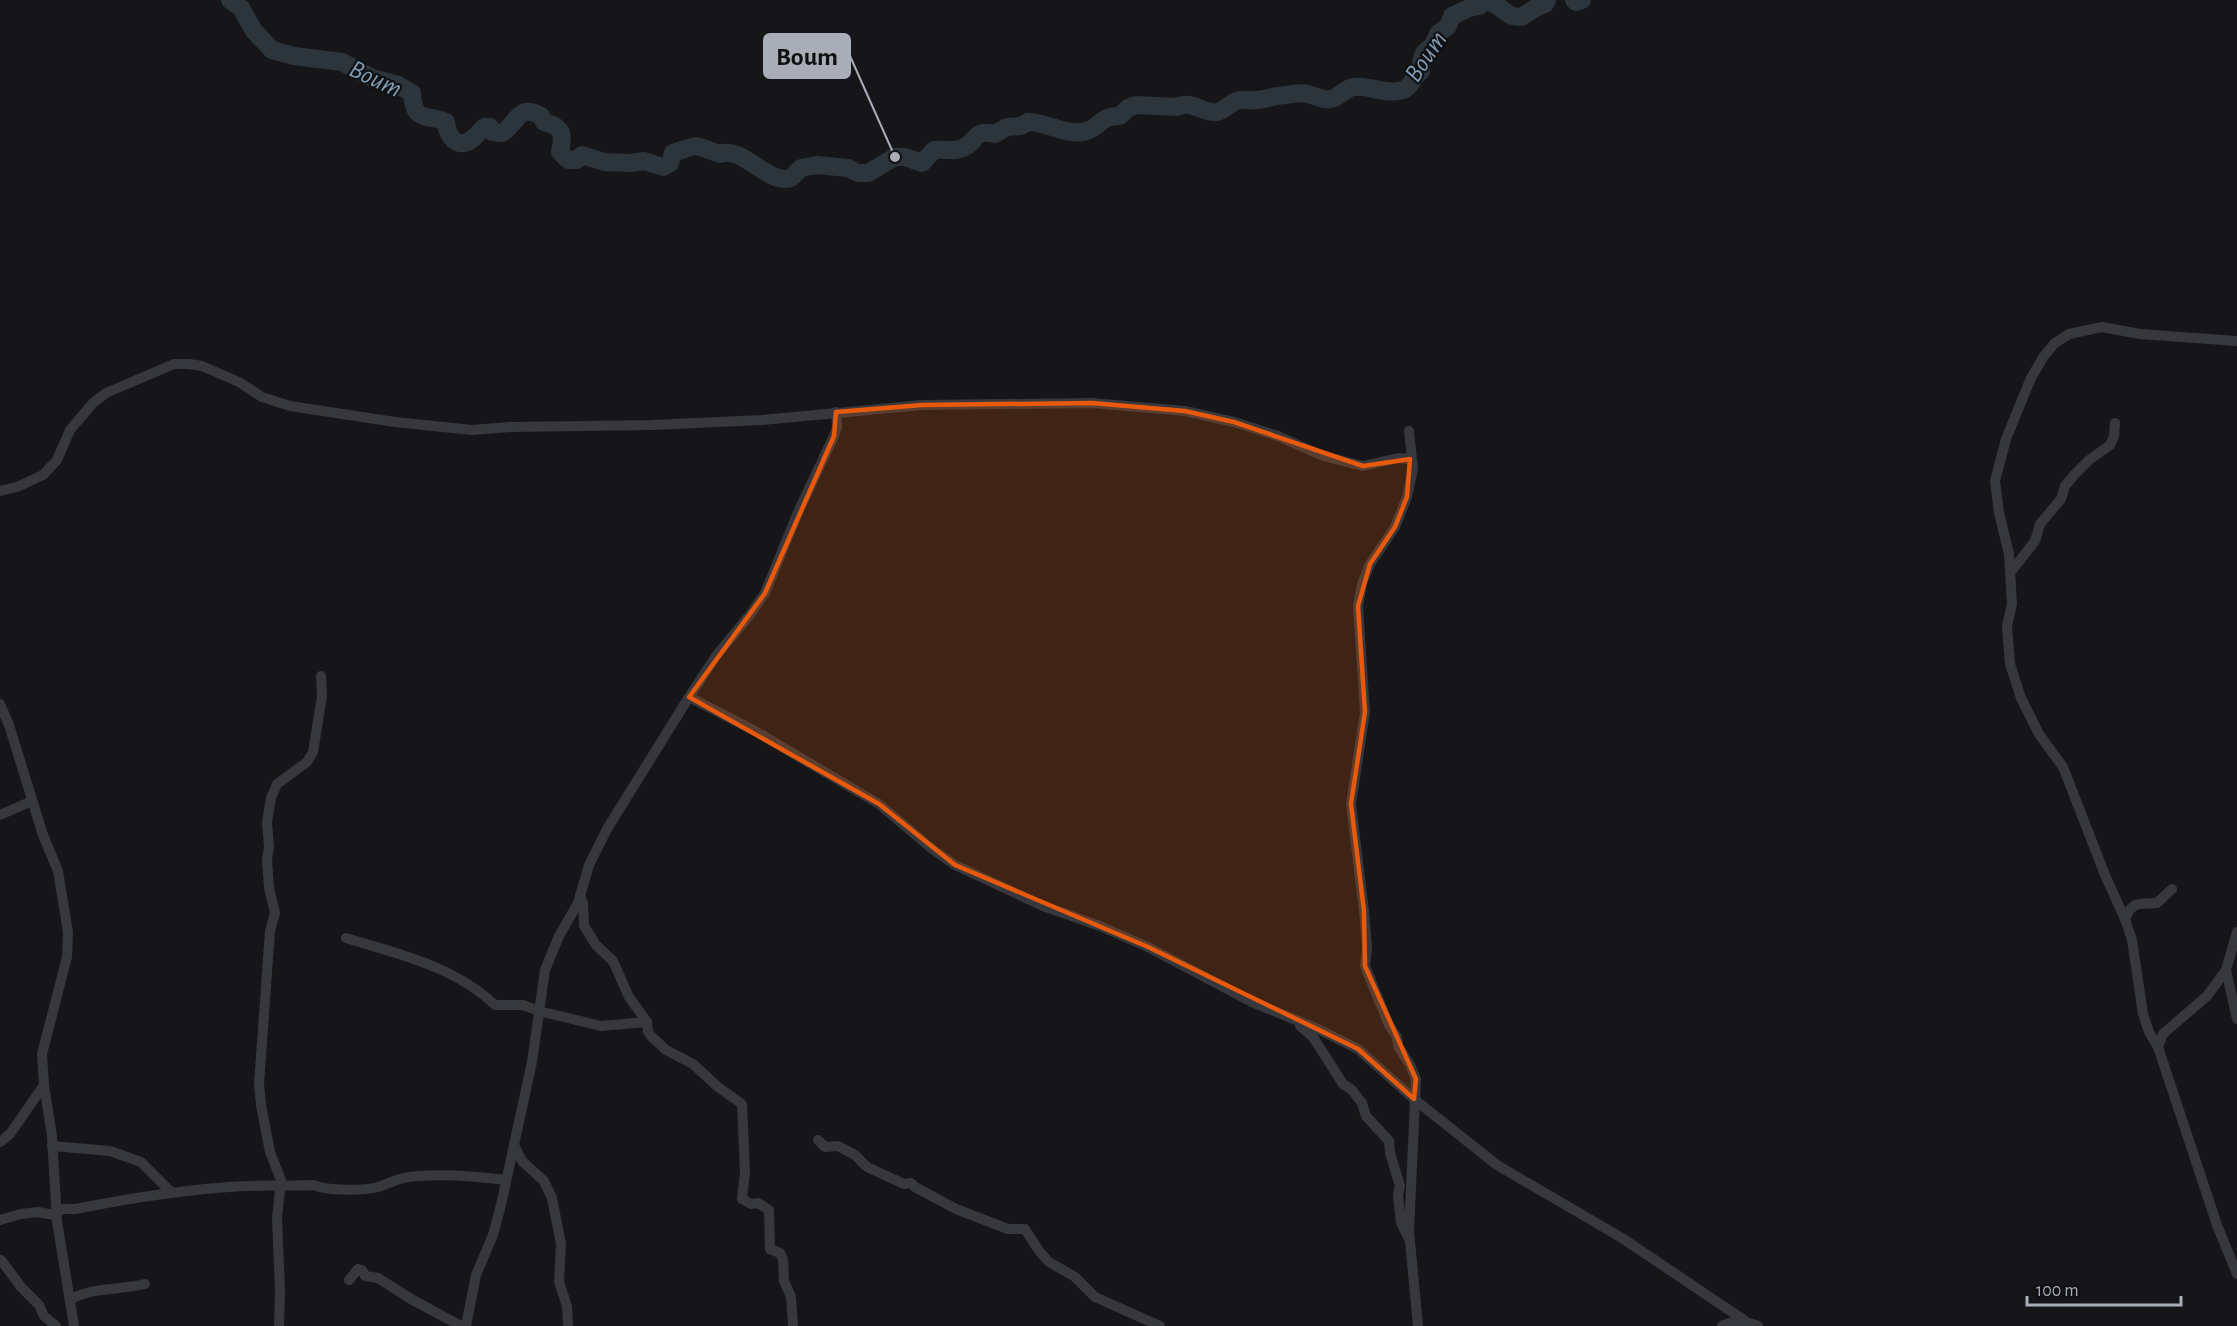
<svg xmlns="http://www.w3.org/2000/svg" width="2237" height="1326" font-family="'Alegreya Sans',sans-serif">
<rect width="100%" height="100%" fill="#161618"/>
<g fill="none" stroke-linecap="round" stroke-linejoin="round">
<g stroke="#2c353c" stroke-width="18">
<path d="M230,0L241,8L254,31L272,50L294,56L342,62L372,78L398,85L412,93C414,124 426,113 446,122C447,135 456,150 471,140C477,136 480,130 485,127H490L493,132L502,133C518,123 518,103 541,116L544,122C563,127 564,134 560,152L568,160H577L582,155L604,162L631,163L644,161L663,167L670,163L673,153C702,143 692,145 720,154C742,146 764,180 786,179C793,179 796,172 801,168L817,165L848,168L858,173H868L895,157H905L922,163L934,150C943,149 954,152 963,148C979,141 972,129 995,134L1007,127L1021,126L1028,122C1047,122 1064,135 1083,132C1102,128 1097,116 1120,116L1128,108L1136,105L1177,107C1192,99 1202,114 1217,112C1224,111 1229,104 1236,101C1242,99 1249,101 1255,100C1265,100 1276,95 1286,95C1293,94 1302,92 1308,94C1316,96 1323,101 1331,99C1340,97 1345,88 1354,87C1370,85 1382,94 1399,91C1412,89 1412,77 1421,71V62L1424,53L1433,45L1438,34L1448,26L1452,16L1469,8L1479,6L1480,2C1502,0 1501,17 1521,17L1537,7L1545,4L1547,0"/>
<polyline points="1574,0 1576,2 1582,0"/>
</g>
<g stroke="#37383d" stroke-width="10">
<polyline points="1409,431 1413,469 1407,497 1395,527 1370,564 1362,584 1358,606 1365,712 1351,804 1364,911 1367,948 1365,966 1389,1025 1397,1037 1398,1046 1410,1065 1416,1079 1409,1231 1418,1326"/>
<polyline points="0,491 17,487 43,475 57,460 70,430 93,403 106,393 174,364 189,364 202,366 239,382 262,397 290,406 395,422 472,430 510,427 652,425 762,420 922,405 1092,403 1185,411 1234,422 1278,436 1323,456 1363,466 1398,458 1410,459"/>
<polyline points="2010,573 2035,541 2040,524 2061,499 2065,486 2075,474 2089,460 2110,445 2114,436 2115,423"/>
<polyline points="689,697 755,731 879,804 931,848 955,865 1043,906 1100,926 1148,947 1252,1002 1318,1029 1358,1049 1414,1099 1497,1165 1622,1238 1744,1320"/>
<polyline points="0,704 9,725 43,835 58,871 68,932 67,957 42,1054 44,1085 52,1136 57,1221 74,1326"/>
<polyline points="0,815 32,801"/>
<polyline points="580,896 583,903 584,926 596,945 613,961 629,997 647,1022 648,1032 651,1036 666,1050 693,1064 718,1087 742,1104 745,1172 742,1199 751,1204 758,1203 769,1210 770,1249 780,1253 783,1260 784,1281 791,1297 793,1326"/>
<path d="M2125,919C2133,899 2141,905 2157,903L2172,889"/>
<polyline points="2237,932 2226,970 2207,996 2163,1034 2158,1047 2217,1225 2237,1274"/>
<path d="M346,938C398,954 454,966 495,1005H523L539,1011L601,1026L647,1022"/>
<polyline points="2226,970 2237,1019"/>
<polyline points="1300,1026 1313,1037 1343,1084 1352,1090 1362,1103 1366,1116 1389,1141 1390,1153 1400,1186 1398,1195 1401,1223 1408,1237"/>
<polyline points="2158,1047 2149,1032 2143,1014 2132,940 2125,919 2105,875 2063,767 2039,734 2021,698 2010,664 2007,626 2012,604 2009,554 1999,513 1995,481 2006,439 2031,378 2044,356 2055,343 2069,334 2102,327 2140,334 2237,341"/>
<polyline points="818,1140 825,1147 838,1146 855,1155 867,1167 904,1184 911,1183 915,1187 956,1209 1008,1229 1025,1229 1039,1251 1049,1262 1075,1277 1095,1297 1160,1326"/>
<polyline points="0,1142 10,1134 44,1085"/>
<polyline points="514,1145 522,1161 544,1181 552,1198 561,1244 559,1282 567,1306 568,1326"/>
<polyline points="52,1146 110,1151 141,1162 171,1192"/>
<path d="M0,1220L21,1214L38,1212L54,1215L62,1209H75C131,1198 187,1189 244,1186C267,1185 291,1186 314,1185C327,1191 363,1191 378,1187C388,1184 398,1178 409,1177C441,1173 475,1176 506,1180"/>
<polyline points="1,1260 21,1287 39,1305 44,1316 56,1326"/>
<polyline points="349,1280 358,1269 362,1270 365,1276 378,1278 411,1299 461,1326"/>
<path d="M70,1300C90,1287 121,1290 145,1284"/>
<polyline points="279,1326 280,1291 277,1218 281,1180 270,1152 261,1105 259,1084 270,931 275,913 269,888 267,860 269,847 267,822 271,798 277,784 307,762 313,752 322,696 321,676"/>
<polyline points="466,1326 476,1275 493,1235 501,1205 532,1062 545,970 559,936 578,903 589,865 607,829 689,697 716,656 749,616 765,593 799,510 834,436 837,427 836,412"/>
<path d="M1722,1326C1735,1319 1745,1321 1758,1326"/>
</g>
</g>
<path fill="#e8590c" fill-opacity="0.2" stroke="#e8590c" stroke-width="4.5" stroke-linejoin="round" d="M1092,403L1185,411L1234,422L1363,466L1410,459L1407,497L1395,527L1370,564L1358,606L1365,712L1351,804L1364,911L1365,966L1416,1079L1414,1099L1358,1049L1148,947L955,865L879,804L689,697L765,593L834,436L836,412L922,405Z"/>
<g text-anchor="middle" stroke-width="4.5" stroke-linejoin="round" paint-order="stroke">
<g font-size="26" font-style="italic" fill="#7f9bb3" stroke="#111113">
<text transform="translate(1425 56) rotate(-56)" y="9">Boum</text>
<text transform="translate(376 78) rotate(25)" y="9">Boum</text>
</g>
</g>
<path fill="none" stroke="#a8adb8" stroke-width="2" d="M895 157L850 56"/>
<circle fill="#a8adb8" stroke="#111113" stroke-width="2" cx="895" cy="157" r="6"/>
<rect fill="#a8adb8" stroke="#a8adb8" stroke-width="2" x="764" y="34" width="86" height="44" rx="6"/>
<g font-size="26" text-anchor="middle" font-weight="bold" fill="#111">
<text x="807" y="65">Boum</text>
</g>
<path d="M2027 1296v9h154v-9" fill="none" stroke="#a8adb8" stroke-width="3"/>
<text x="2036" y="1296" font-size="18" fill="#a8adb8" stroke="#111113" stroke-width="4.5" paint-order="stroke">100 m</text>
</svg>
